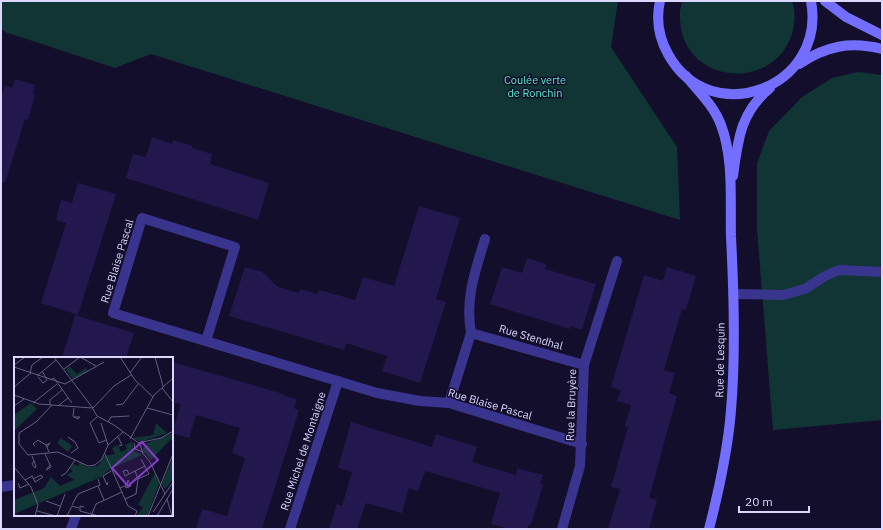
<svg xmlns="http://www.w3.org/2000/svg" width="883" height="530" font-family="'IBM Plex Sans',sans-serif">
<rect width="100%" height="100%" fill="#130e2b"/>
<g fill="#103534">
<polygon points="1,1 618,1 611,47 677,147 680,220 151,54 115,68 5,32 1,28"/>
<path d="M682,1H792C796,11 795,23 792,34C772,94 682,83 680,19C679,13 681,7 682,1Z"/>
<polygon points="858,72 882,75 882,420 773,430 757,229 757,163 769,131 802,97 832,78"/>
</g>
<g fill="#23184d">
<polygon points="15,79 35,85 33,94 35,95 28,120 25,119 5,183 1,182 1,98 5,85 12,88"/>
<polygon points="152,137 172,144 173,140 193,146 192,148 212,154 210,164 269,183 258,220 126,178 133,154 146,157"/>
<polygon points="78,183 116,194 78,315 41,303 66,223 56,220 61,200 72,203"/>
<polygon points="419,206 460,218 436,299 446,302 420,383 382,371 387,356 346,343 344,350 229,316 245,267 262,272 278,287 299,293 300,289 317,294 319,290 355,300 363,277 394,286"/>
<polygon points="527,258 546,264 545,269 596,284 582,330 571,326 570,329 490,304 502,267 522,273"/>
<polygon points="667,267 696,276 686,310 682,309 664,370 675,373 669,393 677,396 649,498 657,500 649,529 608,529 620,489 611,487 628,427 625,426 631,405 617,401 621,390 611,387 644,275 663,281"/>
<polygon points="75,315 134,333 126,358 62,358"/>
<polygon points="172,362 284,394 284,396 297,399 294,408 299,410 262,529 196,529 202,509 227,516 245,458 232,453 240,428 196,415 189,438 172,433 181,404 172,402"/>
<polygon points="351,422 432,447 436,434 477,447 472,462 516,475 517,468 543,475 540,484 543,485 531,525 529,524 527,529 510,529 491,524 500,493 425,471 418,491 409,488 402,513 366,503 357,529 329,529 337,504 342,506 352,472 338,468"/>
</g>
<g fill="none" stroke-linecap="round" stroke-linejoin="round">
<polyline stroke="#39358e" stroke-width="10" points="733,294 783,295 805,289 825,276 839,270 882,272"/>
<g stroke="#39358e" stroke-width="10">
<path d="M485,239C475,272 465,298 471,333L584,365"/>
<polyline points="206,341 235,247 142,218 113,313 377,393 420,401 449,403 582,444"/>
<polyline points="449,403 471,333"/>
<polyline points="1,487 15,485"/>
<polyline points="71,529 76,515"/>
<polyline points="290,529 338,381"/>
<polyline points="562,529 580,466 584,365 617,261"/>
</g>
<g stroke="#736eff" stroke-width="10">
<path d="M660,1C656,19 659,38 668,54C710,131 827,88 811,1"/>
<polyline points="825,1 846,17 882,35"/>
<path d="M799,64C826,46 850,41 882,49"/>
<path d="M686,76C699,92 714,106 721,125C734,159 730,202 731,237C734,294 736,353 731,410C728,450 719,490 709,529"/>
<path d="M733,176C738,140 740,113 770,88"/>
</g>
</g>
<g text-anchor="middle" stroke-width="3" stroke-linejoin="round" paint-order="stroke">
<g font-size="11" fill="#57ebc7" stroke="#130e2b">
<text x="535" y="84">Coulée verte<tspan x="535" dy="13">de Ronchin</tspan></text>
</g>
<g font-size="11" fill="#dcd7ff" stroke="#130e2b">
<text transform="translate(117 261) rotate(-73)" y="4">Rue Blaise Pascal</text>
<text transform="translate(531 337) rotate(16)" y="4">Rue Stendhal</text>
<text transform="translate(720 360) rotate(-89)" y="4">Rue de Lesquin</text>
<text transform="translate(490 404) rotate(16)" y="4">Rue Blaise Pascal</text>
<text transform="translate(571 405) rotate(-88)" y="4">Rue la Bruyère</text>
<text transform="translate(303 451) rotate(-72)" y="4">Rue Michel de Montaigne</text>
</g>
</g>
<g transform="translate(14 357)">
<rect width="159" height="159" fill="#130e2b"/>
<path d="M55,9L63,17L72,11L74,14L59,22L52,13ZM17,46L23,52L0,74V58ZM142,66L153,76L127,85L118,81L139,78ZM159,76V85L157,82L137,103L129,94L131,87ZM47,81L58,89L54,95L43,86ZM118,85L120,94L128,98L96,112L87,120L0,157V143L30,131L37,120L46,129L60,123L53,118L59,114L56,112L59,107L64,109L66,105L73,110L84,109L90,99L101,97L98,91L104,88L107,95L113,92L111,88ZM159,100V122L151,132L148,127ZM141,116L145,127L133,159H126L123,158L129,150L124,148Z" fill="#103534"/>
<path fill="none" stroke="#635e80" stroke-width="1" d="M40,0L78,50L83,59L100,68L126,87L129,96M66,0L82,9M106,0L121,23L139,40M141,0L149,29M0,8L11,0M0,10L51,27L90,5M50,12L66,0M16,16L18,8L29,0M116,16L128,0M23,19L42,3M24,20L29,26L33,23L28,14M36,23L40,21L58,46M0,30L17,16M148,31L159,45M0,38L25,47L78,51M19,46L43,27M36,48V43L48,33M38,48L22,65L5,76V87L14,98L44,95L74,109L81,108L88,102L94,88L109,75M102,48L109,47L124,27M0,49L10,42M44,49L54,41M60,51L59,59L60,60L64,62L66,60H60M79,51L100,29L117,18M133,51L159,58M83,60L76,66L85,86L92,83M94,65L97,60L115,59M87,66L94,88M54,80L61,85L64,91L57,96M104,80L108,88L105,89M116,82L140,38L159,21M120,86L121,92L127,94L136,105L151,137M124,86L147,81L159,74M21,89L19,87L24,83L32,88M33,90L36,86L32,88L35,95M31,97L37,110L32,113L36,108M91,97L114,149L123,154L121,159M18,99L22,109L21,111L18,107L20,104M0,110L17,130L24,148L21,159M115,117L113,113L109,114L111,119L131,109M47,119L52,116L61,103M124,122L135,117L127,102M11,123L18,119L21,125L29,120L27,118L19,122M94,125L93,128L89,119L97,114M4,126L6,131L15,127M84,129L90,143M106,131L113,128L114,123L117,129L112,131L111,129M111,142L122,137L124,122L121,114M153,142L158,159M32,144L46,149M58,148L64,137L86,128L84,122M70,150L66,149V154L85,159M23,154L42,159M139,155L159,125M43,159L51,137M53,159L58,149L65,151M77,159L82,147L108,135M134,159L159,97M143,159L159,132"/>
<path fill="#853dc5" fill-opacity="0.15" stroke="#853dc5" stroke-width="2" d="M128,85L144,103L114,129L98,111Z"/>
<rect width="159" height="159" fill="none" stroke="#dcd7ff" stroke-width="2"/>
</g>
<rect width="883" height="530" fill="none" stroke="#dcd7ff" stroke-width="4"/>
<path d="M739 506v6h70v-6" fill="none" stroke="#dcd7ff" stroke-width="2"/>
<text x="745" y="506" font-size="12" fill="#dcd7ff" stroke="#130e2b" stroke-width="3" paint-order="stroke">20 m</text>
</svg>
